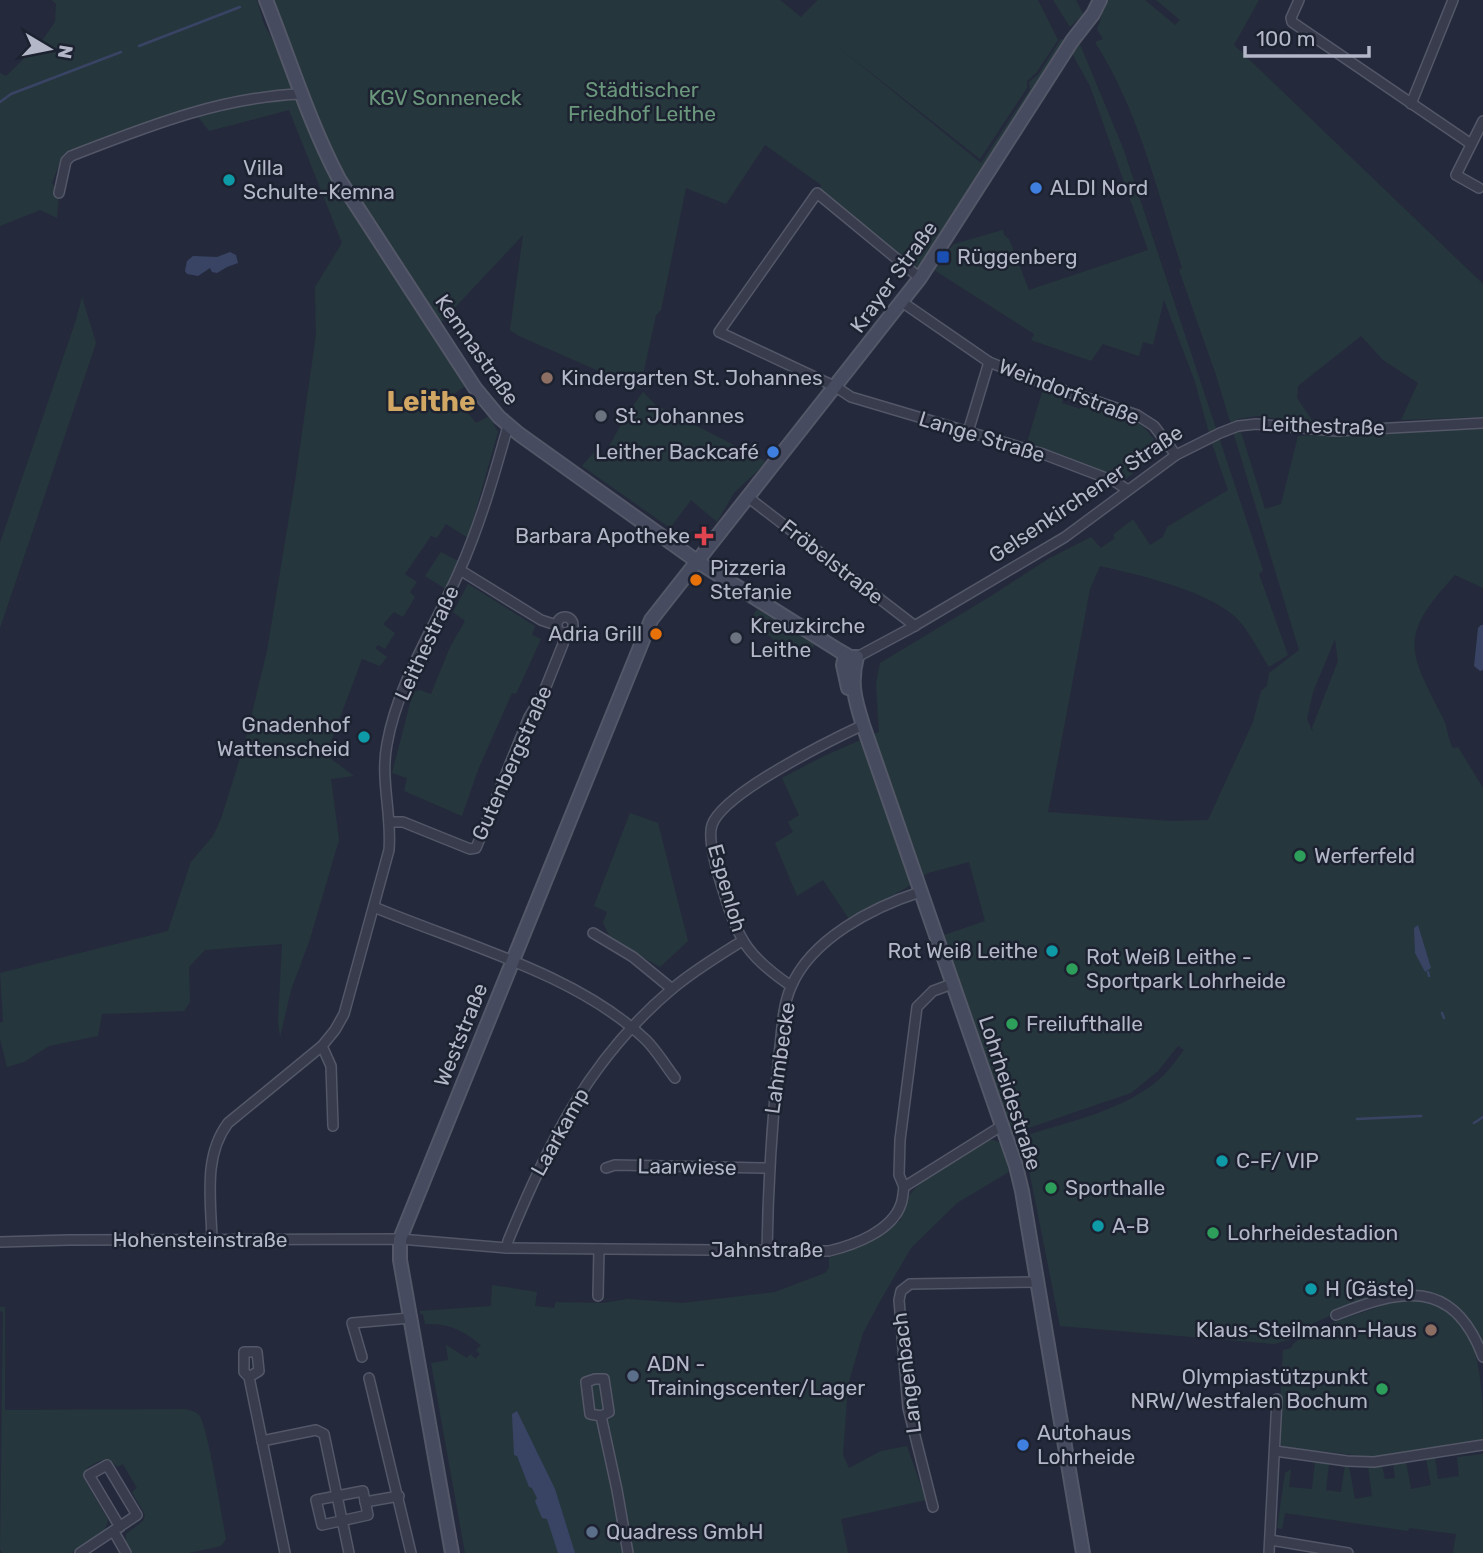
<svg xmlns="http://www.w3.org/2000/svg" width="1483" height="1553" font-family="Rubik,sans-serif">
<rect width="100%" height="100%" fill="#242a3c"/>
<g fill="#26363d" fill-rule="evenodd">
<polygon points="52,0 257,0 264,24 297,86 267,0 780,0 801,17 818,0 1038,0 1058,40 1036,73 1027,81 1027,88 980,159 837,46 981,163 1030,89 1029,82 1038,75 1061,39 1064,40 917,269 820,189 821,185 765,145 726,204 686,188 661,310 656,315 640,389 519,336 510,330 523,235 433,331 468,384 453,395 476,423 489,416 498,432 468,538 446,524 437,538 431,536 405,574 417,582 410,592 415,597 403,617 394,612 383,624 395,633 385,649 378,645 375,648 387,657 380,666 362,659 326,755 354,776 331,779 339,840 309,942 291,990 280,1037 278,1021 282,944 205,950 189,967 190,1002 184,1011 102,1014 98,1036 49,1046 24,1062 7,1067 0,1039 0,1023 3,1021 0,973 168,931 191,862 213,836 221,819 245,742 267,651 296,475 316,335 315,287 342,243 289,110 209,131 191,108 62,157 52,183 59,193 57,218 40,210 0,226 0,73 6,76 41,42 55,22 56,4"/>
<polygon points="1053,0 1076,0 1083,14 1070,27"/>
<path d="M1106,0H1145L1175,25L1180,20L1156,0H1259L1234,45L1483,284V417L1401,420L1418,383L1383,360L1361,336L1298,386L1297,398L1314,423L1258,416L1237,419L1265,509L1281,504L1298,436L1483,427V588L1455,575C1399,636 1407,649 1443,718C1448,728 1447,737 1453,748L1458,747L1483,788V1350L1472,1329L1426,1295L1355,1304L1308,1326L1288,1340L1274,1344L1060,1326L1028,1165L1018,1138C1066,1122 1126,1111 1163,1076C1171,1068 1177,1059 1184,1050L1178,1046L1158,1071L1131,1093L1011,1134L941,936L985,921L969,862L928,873L906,888L849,919L823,880L797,896L775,843L793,832L788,822L799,815L782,778L824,756L879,732L876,684L880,663L991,596L1048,559L1091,537L1101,548L1115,538L1113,535L1133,519L1150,545L1163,537L1167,527L1228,490L1212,444L1195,382L1164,300L1153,345L1143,342L1139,356L1103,344L1091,361L1031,340L1034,334L934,270L948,250L954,244L1003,230L1004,235L1009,239L1029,290L1148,250L1090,86L1071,52L1079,42L1123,148L1263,570L1259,574L1288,655L1269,667C1258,650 1247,626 1232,614C1201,589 1139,575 1100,566L1090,589L1048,812L1171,821L1208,820L1253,722L1261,691L1267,686L1269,673L1299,650L1216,375L1179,270L1182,268C1157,191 1139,111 1095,42L1103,39L1097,29C1103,16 1101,10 1106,0ZM1335,639L1338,661L1312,728L1313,733L1307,719L1313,692Z"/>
<polygon points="82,297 96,343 0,628 0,543 76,320"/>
<path d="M1043,389L1064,398L1062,403L1080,409L1086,402C1122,415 1142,415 1161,451L1126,479L1026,446Z"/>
<polygon points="643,392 656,405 767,462 734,493 717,522 691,500 670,528 582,466 594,452 604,456 626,415"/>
<polygon points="441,552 460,562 447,590 425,576"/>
<polygon points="468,584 535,626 532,635 541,639 516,694 512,693 478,770 462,816 404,791 407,778 392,773 413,692 420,690 431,694 450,647 465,621 453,612"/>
<polygon points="757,609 815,645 807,654 790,644 775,642 771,637 751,625 753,621 751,619"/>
<polygon points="630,813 658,823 688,941 660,967 611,939 603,923 607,912 594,906"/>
<path d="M987,1140H994L1002,1144L1009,1172L957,1203L911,1248L883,1296L863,1333L848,1385L843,1455L849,1468L881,1451L907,1446L926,1500L841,1519L848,1553H465L431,1363L448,1360L446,1345L467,1358L471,1354L475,1359L480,1354L476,1350L481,1345C463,1330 448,1323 425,1324L423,1314H420V1311L491,1306L492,1285L537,1292L535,1306L554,1308L556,1302L603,1303L628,1299L682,1303L775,1292L825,1273L829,1268V1258L861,1246L901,1220C903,1181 957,1158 987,1140Z"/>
<path d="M1425,1299C1434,1304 1447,1308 1455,1315C1483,1347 1483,1399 1483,1441L1374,1457L1283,1447L1278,1440L1283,1350L1291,1348C1300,1329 1361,1314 1382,1306L1376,1302Z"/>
<path d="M0,1307H5V1410L184,1409C189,1410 195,1411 199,1415C208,1426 222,1519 226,1539L221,1546L189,1553H132L126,1542V1534L143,1521L145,1515L132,1492L137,1488L123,1464L117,1467C107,1454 99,1461 87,1468L83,1477L108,1520L104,1532L71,1553H2L0,1549L3,1312L0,1311Z"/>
<polygon points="1483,1454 1483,1553 1453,1553 1456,1534 1409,1528 1408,1531 1285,1513 1282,1529 1277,1528 1285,1473 1291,1469 1289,1487 1312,1489 1315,1462 1329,1464 1326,1490 1341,1492 1345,1465 1349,1466 1355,1499 1372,1496 1368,1466 1382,1465 1385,1479 1395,1478 1393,1464 1406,1462 1411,1489 1431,1485 1426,1459 1435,1457 1438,1479 1459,1476 1457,1457"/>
</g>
<g fill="#394465">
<polygon points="230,252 236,255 238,263 227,267 217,273 212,272 210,268 198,276 187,274 185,271 187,261 193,256 217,257"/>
<polygon points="1481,625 1483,625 1483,670 1480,671 1474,666 1478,628"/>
<polygon points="1418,925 1431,968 1425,972 1415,953 1414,928"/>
<polygon points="517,1411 555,1489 575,1553 558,1553 547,1519 542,1518 535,1501 537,1498 532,1488 529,1487 517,1456 514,1455 512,1414"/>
</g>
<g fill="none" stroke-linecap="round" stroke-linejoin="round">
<g stroke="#394465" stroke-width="2.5">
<polyline points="139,46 240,7"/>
<polyline points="0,102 11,94 121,52"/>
<polyline points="1428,972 1429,976"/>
<polyline points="1442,1013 1444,1018"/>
<polyline points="1357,1119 1421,1116"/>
<polyline points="1474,1123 1483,1117"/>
</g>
<g stroke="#535767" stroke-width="12">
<g id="street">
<polyline points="1299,0 1291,18 1292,22 1471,144"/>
<polyline points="1411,104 1453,0"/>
<polyline points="1479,188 1456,175 1483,121"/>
<path d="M59,193L66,161L71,156C146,127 220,97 301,94"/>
<polyline points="920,278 817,193 719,332 836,387 851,397 1043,454 1114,481 1128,490"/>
<polyline points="902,302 989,362 1042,383 1137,415 1154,426 1176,455"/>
<polyline points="968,432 989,362"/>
<polyline points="749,498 915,626"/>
<polyline points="460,570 541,620 556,625"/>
<circle cx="565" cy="625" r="8"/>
<polyline points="857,657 911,628 1065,537 1176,455 1220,433 1238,426 1256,424 1336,431 1483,423"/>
<polyline points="389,822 403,822 470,849 476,848 529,717 543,694 563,644 563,633"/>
<path d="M374,907C462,944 577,974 646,1040C657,1051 665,1065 675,1078"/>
<polyline points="593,933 633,957 672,989"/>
<path d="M791,986C750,958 738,941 724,893C719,878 707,840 712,825C723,793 831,740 863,725"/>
<polyline points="322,1046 331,1066 333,1126"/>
<polyline points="606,1168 615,1165 768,1168"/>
<polyline points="904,1187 899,1175 900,1140 917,1007 933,991 952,984"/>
<path d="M212,1240C211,1200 203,1156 228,1123L322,1046L335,1030L344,1014L389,850C392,814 380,779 387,744C398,682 434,629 459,572C480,525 494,476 508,426"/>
<path d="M0,1242L68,1240L400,1239L507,1248L829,1251C854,1245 892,1231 901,1204C903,1199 903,1192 904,1187L1003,1125"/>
<path d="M507,1248L508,1241C548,1143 589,1059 672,989C693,971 718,956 742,941"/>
<path d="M767,1251C768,1185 772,1121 779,1055C782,1033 782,1007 791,987C811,939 873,907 920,892"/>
<polyline points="598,1296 599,1249"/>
<path d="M1336,1315C1401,1289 1453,1277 1483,1357"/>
<polyline points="362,1357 352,1323 410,1318"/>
<polyline points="249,1377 244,1372 244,1352 257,1352 259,1371 249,1377 285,1553"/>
<polyline points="369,1378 411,1553"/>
<polygon points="595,1379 604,1379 609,1412 601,1416 590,1414 586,1382"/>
<polyline points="601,1416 617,1490 628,1553"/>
<polyline points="262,1441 316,1430 324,1434 349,1553"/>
<polyline points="1275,1451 1347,1461 1374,1462 1483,1445"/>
<polygon points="363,1491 368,1515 322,1525 316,1500"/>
<polyline points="365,1502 399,1496"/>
<polyline points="933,1507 908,1408 899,1300 901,1291 910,1284 1037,1282"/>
<polyline points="114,1532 126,1553"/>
<polyline points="1270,1540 1348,1553"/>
<polyline points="80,1553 137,1515 107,1465 89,1475 120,1527"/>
<polyline points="1269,1553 1277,1399"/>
</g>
</g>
<g stroke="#535767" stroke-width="16">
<g id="secondary">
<path d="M266,0C290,60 309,122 339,179L475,388L499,417L519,434L698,562L838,650L850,657H857C850,683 855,700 863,725L1016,1166L1022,1191L1083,1553"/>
<polyline points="845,655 843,665 848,688"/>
<polyline points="452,1553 400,1260 400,1239 651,620 920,278 1072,41 1093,14 1100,0"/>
</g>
</g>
<use href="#street" stroke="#383c4c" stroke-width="9"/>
<use href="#secondary" stroke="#464b5f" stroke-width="12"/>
</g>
<g fill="#0f9aa8" stroke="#1d2231" stroke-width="2.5">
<circle cx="229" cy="180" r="7"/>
<circle cx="364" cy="737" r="7"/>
<circle cx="1052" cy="951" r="7"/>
<circle cx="1222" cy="1161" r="7"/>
<circle cx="1098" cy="1226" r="7"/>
<circle cx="1311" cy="1289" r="7"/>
</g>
<g fill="#3f7fe0" stroke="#1d2231" stroke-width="2.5">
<circle cx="1036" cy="188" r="7"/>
<circle cx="773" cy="452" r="7"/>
<circle cx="1023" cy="1445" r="7"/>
</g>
<rect fill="#1a4fb4" stroke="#1d2231" stroke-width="2.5" x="936" y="250" width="14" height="14" rx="3.5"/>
<g fill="#8d6e63" stroke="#1d2231" stroke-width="2.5">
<circle cx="547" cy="378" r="7"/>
<circle cx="1431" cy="1330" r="7"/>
</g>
<g fill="#6b7280" stroke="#1d2231" stroke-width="2.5">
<circle cx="601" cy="416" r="7"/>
<circle cx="736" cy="638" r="7"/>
</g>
<path fill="#e0444e" stroke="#1d2231" stroke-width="2.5" d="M700.5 525.5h7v7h7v7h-7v7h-7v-7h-7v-7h7z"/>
<g fill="#e8710a" stroke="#1d2231" stroke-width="2.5">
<circle cx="696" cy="580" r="7"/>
<circle cx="656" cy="634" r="7"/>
</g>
<g fill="#2e9e5b" stroke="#1d2231" stroke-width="2.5">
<circle cx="1300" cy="856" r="7"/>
<circle cx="1072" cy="969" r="7"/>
<circle cx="1012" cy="1024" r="7"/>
<circle cx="1051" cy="1188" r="7"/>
<circle cx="1213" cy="1233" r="7"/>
<circle cx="1382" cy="1389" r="7"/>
</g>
<g fill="#5c6f8a" stroke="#1d2231" stroke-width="2.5">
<circle cx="633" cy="1376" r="7"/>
<circle cx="592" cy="1532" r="7"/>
</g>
<g text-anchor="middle" stroke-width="5" stroke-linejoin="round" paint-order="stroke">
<g font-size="21" fill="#6b987d" stroke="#1d2231">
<text x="642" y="97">Städtischer<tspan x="642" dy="24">Friedhof Leithe</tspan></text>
<text x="445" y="105">KGV Sonneneck</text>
</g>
<g font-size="21" fill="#b3b7c7" stroke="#1d2231" text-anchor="start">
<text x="243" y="175">Villa<tspan x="243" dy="24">Schulte-Kemna</tspan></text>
<text x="1050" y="195">ALDI Nord</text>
<text x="957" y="264">Rüggenberg</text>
<text x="561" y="385">Kindergarten St. Johannes</text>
<text x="615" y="423">St. Johannes</text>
<text x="759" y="459" text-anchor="end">Leither Backcafé</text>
<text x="690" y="543" text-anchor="end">Barbara Apotheke</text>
<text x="710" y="575">Pizzeria<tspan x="710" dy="24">Stefanie</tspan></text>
<text x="750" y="633">Kreuzkirche<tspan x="750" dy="24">Leithe</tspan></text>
<text x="642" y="641" text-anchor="end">Adria Grill</text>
<text x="350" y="732" text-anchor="end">Gnadenhof<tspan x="350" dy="24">Wattenscheid</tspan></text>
<text x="1314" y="863">Werferfeld</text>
<text x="1038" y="958" text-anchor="end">Rot Weiß Leithe</text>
<text x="1086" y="964">Rot Weiß Leithe -<tspan x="1086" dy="24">Sportpark Lohrheide</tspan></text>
<text x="1026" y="1031">Freilufthalle</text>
<text x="1236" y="1168">C-F/ VIP</text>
<text x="1065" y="1195">Sporthalle</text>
<text x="1112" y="1233">A-B</text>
<text x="1227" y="1240">Lohrheidestadion</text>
<text x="1325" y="1296">H (Gäste)</text>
<text x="1417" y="1337" text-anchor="end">Klaus-Steilmann-Haus</text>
<text x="647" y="1371">ADN -<tspan x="647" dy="24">Trainingscenter/Lager</tspan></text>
<text x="1368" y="1384" text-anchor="end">Olympiastützpunkt<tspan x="1368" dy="24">NRW/Westfalen Bochum</tspan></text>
<text x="1037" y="1440">Autohaus<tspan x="1037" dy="24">Lohrheide</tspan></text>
<text x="606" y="1539">Quadress GmbH</text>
</g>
<g font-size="21" fill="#b3b7c7" stroke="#1d2231">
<text transform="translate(894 277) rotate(-54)" y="7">Krayer Straße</text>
<text transform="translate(477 350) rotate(55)" y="7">Kemnastraße</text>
<text transform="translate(1069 392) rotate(21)" y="7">Weindorfstraße</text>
<text transform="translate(1323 426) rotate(2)" y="7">Leithestraße</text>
<text transform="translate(982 437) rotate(17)" y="7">Lange Straße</text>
<text transform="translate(1086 494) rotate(-34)" y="7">Gelsenkirchener Straße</text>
<text transform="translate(832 562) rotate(38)" y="7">Fröbelstraße</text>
<text transform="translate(427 643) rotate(-65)" y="7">Leithestraße</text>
<text transform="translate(512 763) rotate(-66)" y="7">Gutenbergstraße</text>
<text transform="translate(727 888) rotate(74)" y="7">Espenloh</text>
<text transform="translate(461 1035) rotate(-68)" y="7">Weststraße</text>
<text transform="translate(780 1058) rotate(-82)" y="7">Lahmbecke</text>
<text transform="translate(1010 1093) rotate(72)" y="7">Lohrheidestraße</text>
<text transform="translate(560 1132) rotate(-61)" y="7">Laarkamp</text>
<text transform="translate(687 1167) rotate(1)" y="7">Laarwiese</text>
<text x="200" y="1247">Hohensteinstraße</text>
<text x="767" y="1257">Jahnstraße</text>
<text transform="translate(907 1373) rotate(-97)" y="7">Langenbach</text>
</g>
<g font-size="28" font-weight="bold" fill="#d2a764" stroke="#1d2231">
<text x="431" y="411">Leithe</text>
</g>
</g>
<g transform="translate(49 49) rotate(100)" stroke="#1d2231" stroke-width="5" paint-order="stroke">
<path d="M0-5L12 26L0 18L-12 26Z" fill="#b3b7c7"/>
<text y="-10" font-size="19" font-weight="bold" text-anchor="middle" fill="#b3b7c7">N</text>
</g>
<path d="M1245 46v10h124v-10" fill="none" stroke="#b3b7c7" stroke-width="3.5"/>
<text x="1256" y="46" font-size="21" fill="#b3b7c7" stroke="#1d2231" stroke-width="5" paint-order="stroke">100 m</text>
</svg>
